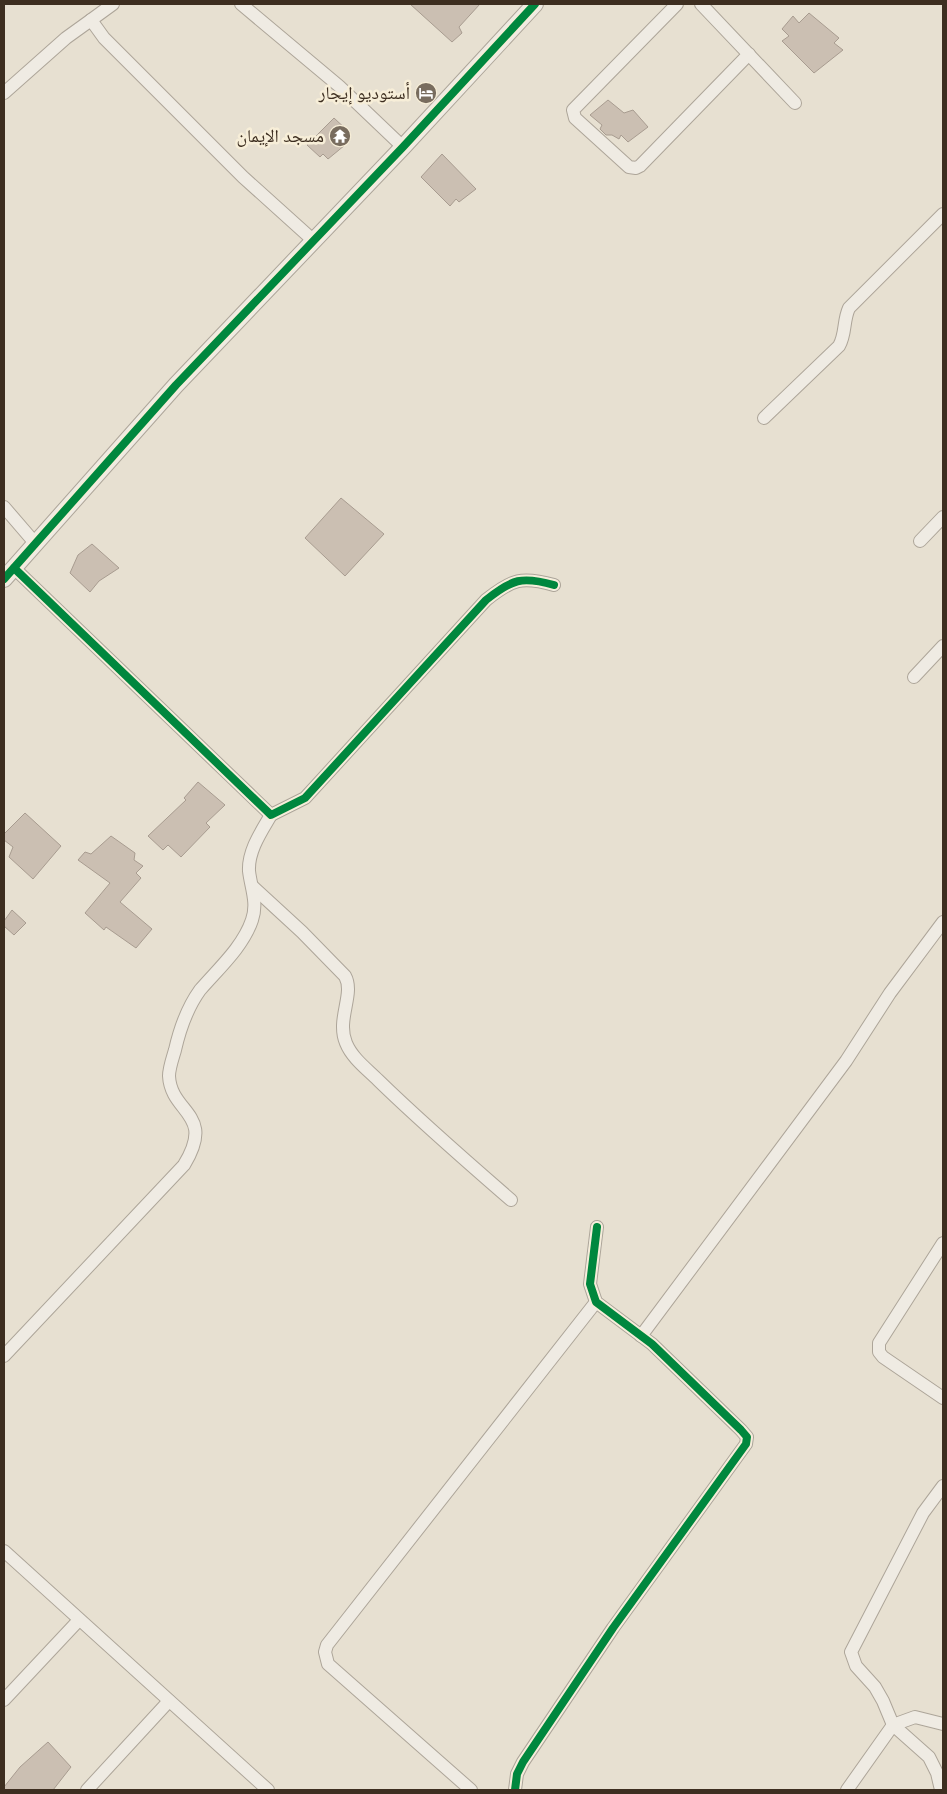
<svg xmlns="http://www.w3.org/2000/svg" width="947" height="1794" font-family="Spectral,'Noto Naskh Arabic',serif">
<rect width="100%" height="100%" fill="#e7e0d1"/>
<g fill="#cbbfb2" stroke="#a89c90">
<polygon points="410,4 480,4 459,27 462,33 452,42"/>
<polygon points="809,13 839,38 834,43 843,50 814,73 782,41 789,36 782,29 793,16 799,23"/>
<polygon points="608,100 624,113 633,110 648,127 628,142 621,135 619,139 612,135 606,135 600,129 602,125 590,115"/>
<polygon points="334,118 349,132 340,141 345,145 328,159 323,154 320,157 307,145"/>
<polygon points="442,154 476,189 459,202 456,199 450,206 421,177"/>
<polygon points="341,498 384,534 345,576 305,538"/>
<polygon points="92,544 119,568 99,581 90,592 70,573 78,555"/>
<polygon points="198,782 225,805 206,823 210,827 181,857 168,845 163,850 148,836 186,800 184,798"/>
<polygon points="25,813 61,846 33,879 9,857 13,847 4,840 4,834"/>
<polygon points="111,836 135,853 134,860 143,866 136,873 141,878 120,902 152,929 136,948 106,927 104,930 85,913 110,883 78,860 85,852 91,854"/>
<polygon points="12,910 26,923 14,935 4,926 4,921"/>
<polygon points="48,1742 71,1767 53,1790 4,1790 4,1787 20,1767"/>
</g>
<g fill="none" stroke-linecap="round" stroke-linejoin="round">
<g stroke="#ada599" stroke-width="14">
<g id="minor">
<polyline points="241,4 339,86 403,147"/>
<polyline points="677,4 573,110 575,118 629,167 636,168 640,166 749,54"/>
<polyline points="701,4 795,103"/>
<polyline points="91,20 113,4"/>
<polyline points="4,93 66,38 91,20 104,38 243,177 314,241"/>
<path d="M764,418L839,346C846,334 843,321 849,308L943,214"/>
<polyline points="4,507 35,543"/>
<polyline points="920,541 943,517"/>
<path d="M14,568L271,815L305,798L486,600C512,579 522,576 554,585"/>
<polyline points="914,677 943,646"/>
<path d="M253,887L302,932L345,976C355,994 336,1019 346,1043C352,1058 367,1069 378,1080C421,1122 466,1161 511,1200"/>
<polyline points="943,1243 879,1343 879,1352 883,1357 943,1398"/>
<polyline points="641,1336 846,1061 890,993 943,922"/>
<path d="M4,1356L184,1165C216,1113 171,1114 169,1076C169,1068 173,1057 175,1050C180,1028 187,1008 200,990C218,969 243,947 252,920C258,903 251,888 249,871C248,851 261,832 271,815"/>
<polyline points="4,1551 268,1790"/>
<polyline points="4,1700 79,1620"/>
<polyline points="87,1790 169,1701"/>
<polyline points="471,1790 328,1664 325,1652 327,1645 596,1302"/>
<polyline points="515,1790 517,1774 523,1762 613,1628 746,1444 747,1437 741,1430 652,1344 596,1302 590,1284 597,1227"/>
<polyline points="847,1790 893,1725 915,1717 943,1724"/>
<polyline points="941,1790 937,1773 929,1757 893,1725 883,1701 875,1687 856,1666 851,1652 923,1513 943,1486"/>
</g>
</g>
<g stroke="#ada599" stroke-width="18">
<polyline id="tertiary" points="4,579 176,385 403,147 535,4"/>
</g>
<use href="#minor" stroke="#efebe3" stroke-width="12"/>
<use href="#tertiary" stroke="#efebe3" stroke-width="16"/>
<g stroke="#f7eed8" stroke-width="11">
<g id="cycleway">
<path d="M14,568L271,815L305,798L486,600C512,579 522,576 554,585"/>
<polyline points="4,579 176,385 403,147 535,4"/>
<polyline points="515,1790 517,1774 523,1762 613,1628 746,1444 747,1437 741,1430 652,1344 596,1302 590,1284 597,1227"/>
</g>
</g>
<use href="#cycleway" stroke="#00873e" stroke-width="8"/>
</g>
<defs>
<g id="hotel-disc" transform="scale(1.125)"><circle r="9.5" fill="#786c5e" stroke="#f7eed8"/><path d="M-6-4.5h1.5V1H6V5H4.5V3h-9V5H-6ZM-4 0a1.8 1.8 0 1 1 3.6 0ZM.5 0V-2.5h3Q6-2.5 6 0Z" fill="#fff"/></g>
<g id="temple-disc" transform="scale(1.125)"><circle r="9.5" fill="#786c5e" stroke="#f7eed8"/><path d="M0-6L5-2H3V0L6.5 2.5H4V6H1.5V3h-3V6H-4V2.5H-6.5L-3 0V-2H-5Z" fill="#fff"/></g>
</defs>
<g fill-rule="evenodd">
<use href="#hotel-disc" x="426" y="93"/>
<use href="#temple-disc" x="340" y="136"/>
</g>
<g text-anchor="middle" stroke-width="5" stroke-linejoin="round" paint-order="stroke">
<g font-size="18" fill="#3d2e20" stroke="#f7eed8" text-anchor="end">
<text x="410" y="99">أستوديو إيجار</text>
<text x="324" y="142">مسجد الإيمان</text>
</g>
</g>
<rect width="947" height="1794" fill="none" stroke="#3d2e20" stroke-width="10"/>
</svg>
